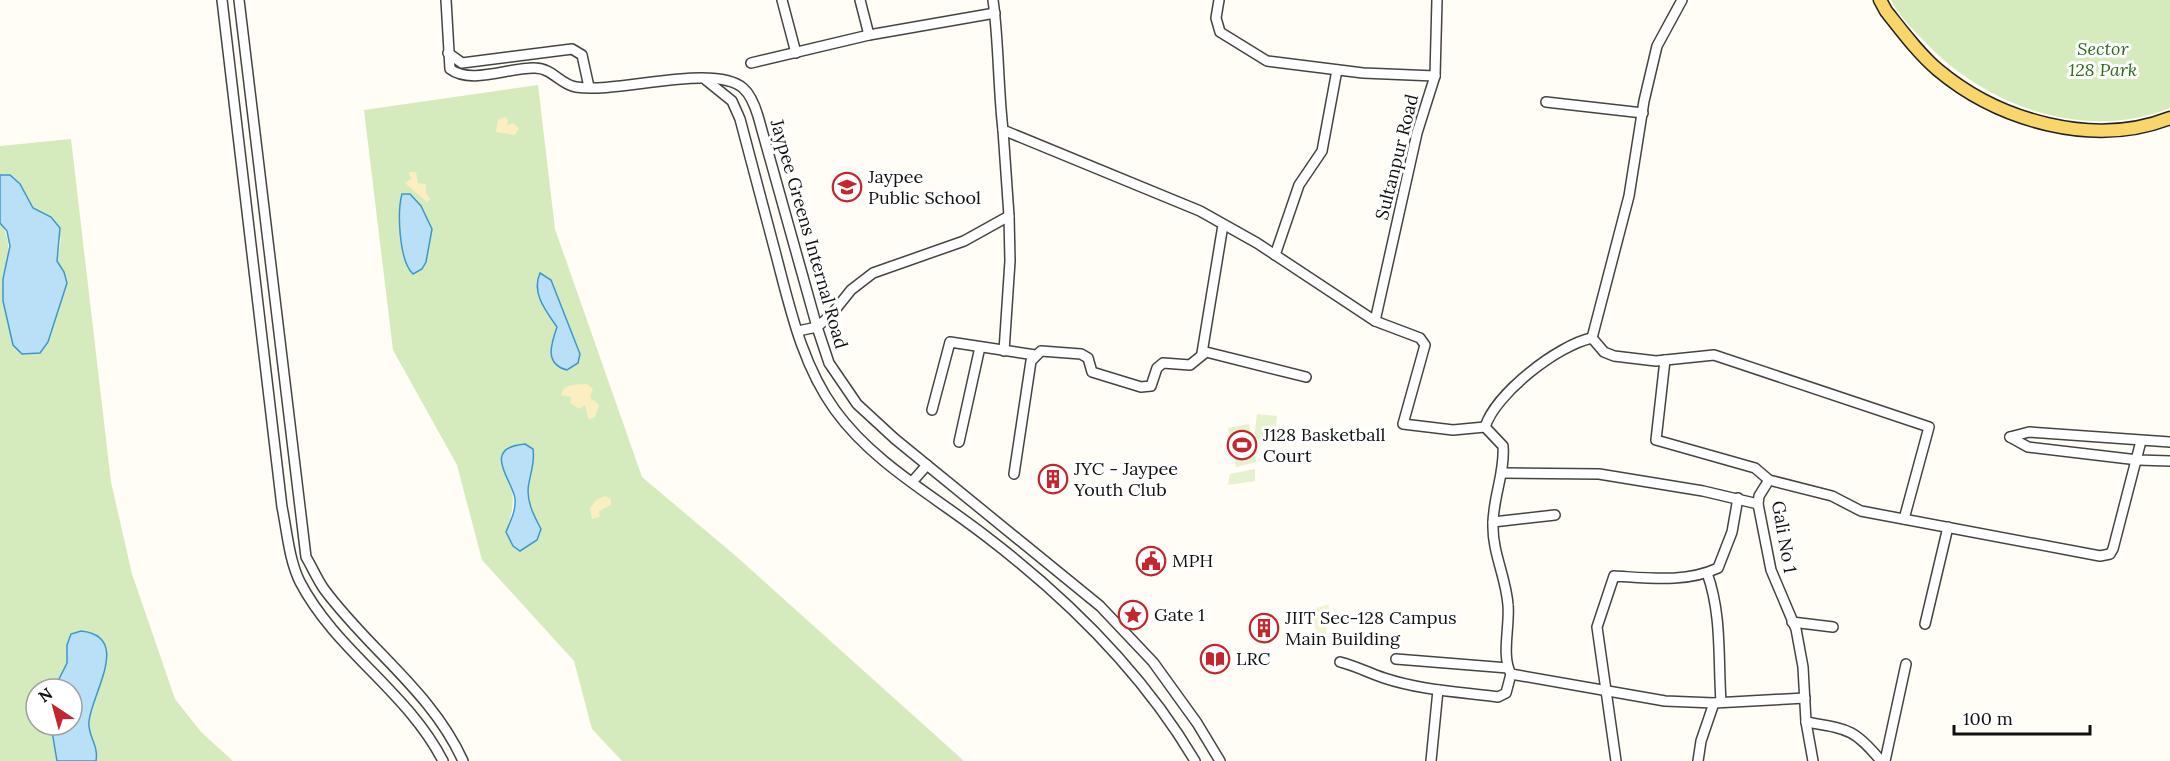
<svg xmlns="http://www.w3.org/2000/svg" width="2170" height="761" font-family="Lora,serif">
<rect width="100%" height="100%" fill="#fffdf5"/>
<polygon fill="#f6f3d4" points="1329,604 1325,643 1318,642 1319,634 1304,612"/>
<g fill="#d5ebbd" fill-rule="evenodd">
<path d="M1891,0H2170V108C2083,143 1983,105 1922,39C1911,28 1898,14 1891,0Z"/>
<path d="M538,85L555,229L642,477L737,557L964,761H622L592,729L574,661L482,560L457,465L393,350L364,110ZM551,280L580,354L551,345L557,327L539,296ZM525,444L532,473L528,491L531,509L541,529L506,532C518,501 512,484 505,453L516,445Z"/>
<path d="M71,139L111,482L132,574L175,699L201,732L233,761H96C99,746 90,739 89,725C88,708 99,686 105,670L67,645V663L54,689H36V725H51L57,761H0V223C17,244 3,276 3,301L55,317C62,294 72,283 57,261L61,239L51,217L33,208L20,183L10,175H0V146Z"/>
</g>
<g fill="#fbeec1">
<polygon points="505,117 508,120 507,125 513,123 519,128 515,135 496,132 498,120"/>
<polygon points="409,172 416,172 418,183 426,184 426,193 430,199 427,202 405,183 411,179"/>
<path d="M587,384L593,389L590,397L599,405L595,417L591,419L588,418L585,405L579,409L570,403L571,397L561,395C563,383 577,385 587,384Z"/>
<polygon points="605,496 611,499 611,505 599,511 600,517 592,519 590,508 596,500"/>
</g>
<g fill="#e6f2cf">
<polygon points="1257,414 1277,416 1274,443 1254,438"/>
<polygon points="1249,424 1256,462 1236,467 1228,428"/>
<polygon points="1255,469 1255,481 1228,485 1230,474"/>
</g>
<g fill="#b9e0f7" stroke="#3f96cf" stroke-width="1.5">
<polygon points="0,175 10,175 20,184 33,208 51,217 60,228 57,261 64,272 67,283 48,342 40,353 22,354 13,345 3,301 3,279 10,246 7,231 0,223"/>
<path d="M402,194H410L421,206L432,229L426,262L422,269L413,274C399,261 397,212 402,194Z"/>
<path d="M540,273L551,280L580,354L578,363L567,370C544,364 551,344 557,327C546,311 531,293 540,273Z"/>
<path d="M525,444L533,449C535,462 531,471 529,483C525,499 534,516 541,529L537,540L520,551L513,546L506,532C510,522 516,511 515,499C514,482 479,448 525,444Z"/>
<path d="M81,631C132,636 92,693 89,721C87,735 99,745 96,761H57L51,725H72V689H54L67,663V645L71,634Z"/>
</g>
<g fill="none" stroke-linecap="round" stroke-linejoin="round">
<g stroke="#444" stroke-width="12">
<g id="minor">
<path d="M222,0L282,507C287,531 289,560 300,582C336,651 408,692 443,761"/>
<path d="M239,0L306,557C312,567 317,579 324,589C368,649 432,692 463,761"/>
<path d="M446,0L450,69C471,85 510,67 535,68C552,68 561,85 576,87C617,94 713,63 743,88C751,95 755,106 758,116L817,327L829,363L857,404L895,439L1100,606L1153,662L1197,723L1220,761"/>
<polyline points="782,0 796,53"/>
<polyline points="860,0 869,35"/>
<path d="M993,0C999,44 998,87 1003,130L1200,211L1257,243L1375,321L1420,338L1425,345L1403,424L1453,430L1485,427"/>
<polyline points="1219,0 1216,18 1220,32 1267,61 1363,73 1435,76"/>
<polyline points="448,53 462,63 572,49 582,55 589,87"/>
<polyline points="751,63 869,35 995,13"/>
<path d="M706,80L732,101L740,119C752,164 764,209 776,255C790,308 802,365 835,410C874,464 936,497 987,537C1068,599 1143,673 1195,761"/>
<polyline points="1546,102 1643,113"/>
<polyline points="1275,255 1299,185 1322,151 1337,70"/>
<polyline points="1375,321 1417,133 1435,76 1437,0"/>
<polyline points="798,331 817,327 831,315 851,290 873,273 964,241 1009,216 1003,130"/>
<path d="M1592,338C1558,345 1496,393 1485,427L1503,446C1505,473 1493,497 1493,524C1492,552 1506,577 1508,605C1510,626 1501,656 1511,674L1665,701L1714,703L1805,698"/>
<polyline points="1592,338 1604,352 1614,356 1656,361 1714,355 1929,427 1904,519"/>
<polyline points="1592,338 1629,196 1644,101 1657,46 1682,0"/>
<polyline points="1004,351 1010,261 1009,216"/>
<polyline points="1202,353 1223,225"/>
<polyline points="1665,360 1656,440 1755,468 1769,480 1832,496 1861,511 2100,556 2110,554 2113,549 2141,441"/>
<polyline points="932,410 950,342 1035,355"/>
<polyline points="2010,437 2028,447 2138,460 2170,461"/>
<polyline points="2010,437 2029,432 2170,442"/>
<polyline points="959,442 980,347"/>
<polyline points="1502,473 1599,474 1703,491 1758,504"/>
<polyline points="1014,474 1031,361 1041,351 1081,354 1088,358 1092,372 1141,387 1151,386 1157,368 1163,363 1190,365 1206,352 1306,377"/>
<polyline points="1769,480 1759,496 1758,504 1771,570 1796,629 1803,667 1806,722 1813,761"/>
<polyline points="912,482 927,465"/>
<polyline points="1493,522 1555,515"/>
<path d="M1707,573C1722,614 1718,659 1721,702"/>
<polyline points="1792,622 1833,627"/>
<polyline points="1925,624 1948,527"/>
<polyline points="1396,659 1508,668"/>
<path d="M1340,662C1356,666 1369,673 1384,678C1420,690 1460,692 1498,697L1506,693L1511,674"/>
<path d="M1806,722C1847,729 1854,728 1881,761"/>
<polyline points="1431,761 1438,690"/>
<path d="M1616,761L1597,627L1614,576C1649,578 1686,583 1718,568L1732,532L1738,498"/>
<polyline points="1698,761 1701,741 1714,703"/>
<polyline points="1885,761 1906,664"/>
</g>
</g>
<g stroke="#222" stroke-width="15">
<path id="major" d="M1880,0L1886,11C1902,31 1918,53 1938,70C1999,121 2094,148 2170,118"/>
</g>
<use href="#minor" stroke="#fff" stroke-width="9"/>
<use href="#major" stroke="#f9d66b" stroke-width="12"/>
</g>
<defs>
<g id="school-ring" transform="scale(1.5)"><circle r="9.5" fill="#fff" stroke="#c4262e" stroke-width="1.5"/><path d="M0-5L7-2L0 1L-7-2ZM-4 1L0 2.5L4 1V4Q0 6-4 4Z" fill="#c4262e"/></g>
<g id="stadium-ring" transform="scale(1.5)"><circle r="9.5" fill="#fff" stroke="#c4262e" stroke-width="1.5"/><path d="M0-5a6.5 5 0 1 0 0 10a6.5 5 0 1 0 0-10ZM-3.5-1.8h7v3.6h-7Z" fill="#c4262e"/></g>
<g id="building-ring" transform="scale(1.5)"><circle r="9.5" fill="#fff" stroke="#c4262e" stroke-width="1.5"/><path d="M-4-6H4V6H1V3H-1V6H-4ZM-2.5-4.3h1.7v1.8h-1.7ZM.8-4.3h1.7v1.8H.8ZM-2.5-1h1.7V.8h-1.7ZM.8-1h1.7V.8H.8Z" fill="#c4262e"/></g>
<g id="civic-ring" transform="scale(1.5)"><circle r="9.5" fill="#fff" stroke="#c4262e" stroke-width="1.5"/><path d="M-.6-6.5H3V-4.5H.6V-3L4-1V1h2V6H-6V1h2V-1L-.6-3ZM-1.2 2.5V6h2.4V2.5Z" fill="#c4262e"/></g>
<g id="sight-ring" transform="scale(1.5)"><circle r="9.5" fill="#fff" stroke="#c4262e" stroke-width="1.5"/><path d="M0-6L1.8-2.2L6-1.7L2.9 1.2L3.7 5.4L0 3.3L-3.7 5.4L-2.9 1.2L-6-1.7L-1.8-2.2Z" fill="#c4262e"/></g>
<g id="library-ring" transform="scale(1.5)"><circle r="9.5" fill="#fff" stroke="#c4262e" stroke-width="1.5"/><path d="M-6-4Q-3-5.5-.7-3.5V5Q-3 3-6 4ZM6-4Q3-5.5 .7-3.5V5Q3 3 6 4Z" fill="#c4262e"/></g>
</defs>
<g fill-rule="evenodd">
<use href="#school-ring" x="847" y="187"/>
<use href="#stadium-ring" x="1242" y="445"/>
<use href="#building-ring" x="1053" y="479"/>
<use href="#civic-ring" x="1151" y="561"/>
<use href="#sight-ring" x="1133" y="615"/>
<use href="#building-ring" x="1264" y="628"/>
<use href="#library-ring" x="1215" y="659"/>
</g>
<g text-anchor="middle" stroke-width="6" stroke-linejoin="round" paint-order="stroke">
<g font-size="18" font-style="italic" fill="#2f6b1f" stroke="#fff">
<text x="2103" y="55">Sector<tspan x="2103" dy="21">128 Park</tspan></text>
</g>
<g font-size="18" fill="#111" stroke="#fff">
<text transform="translate(1397 157) rotate(-76)" y="6">Sultanpur Road</text>
<text transform="translate(809 234) rotate(74)" y="6">Jaypee Greens Internal Road</text>
<text transform="translate(1784 537) rotate(80)" y="6">Gali No 1</text>
</g>
<g font-size="18" fill="#111" stroke="#fff" text-anchor="start">
<text x="868" y="183">Jaypee<tspan x="868" dy="21">Public School</tspan></text>
<text x="1263" y="441">J128 Basketball<tspan x="1263" dy="21">Court</tspan></text>
<text x="1074" y="475">JYC - Jaypee<tspan x="1074" dy="21">Youth Club</tspan></text>
<text x="1172" y="567">MPH</text>
<text x="1154" y="621">Gate 1</text>
<text x="1285" y="624">JIIT Sec-128 Campus<tspan x="1285" dy="21">Main Building</tspan></text>
<text x="1236" y="665">LRC</text>
</g>
</g>
<g transform="translate(54 707) rotate(324)"><circle r="28" fill="#ffffff" stroke="#a0a0a0" stroke-width="1.5"/>
<path d="M0-4.5L10 22L0 15L-10 22Z" fill="#c4262e"/>
<text y="-9" font-size="16" font-weight="bold" text-anchor="middle" fill="#111111">N</text>
</g>
<path d="M1954 725v9h136v-9" fill="none" stroke="#111111" stroke-width="3"/>
<text x="1963" y="725" font-size="18" fill="#111111" stroke="#ffffff" stroke-width="4.5" paint-order="stroke">100 m</text>
</svg>
